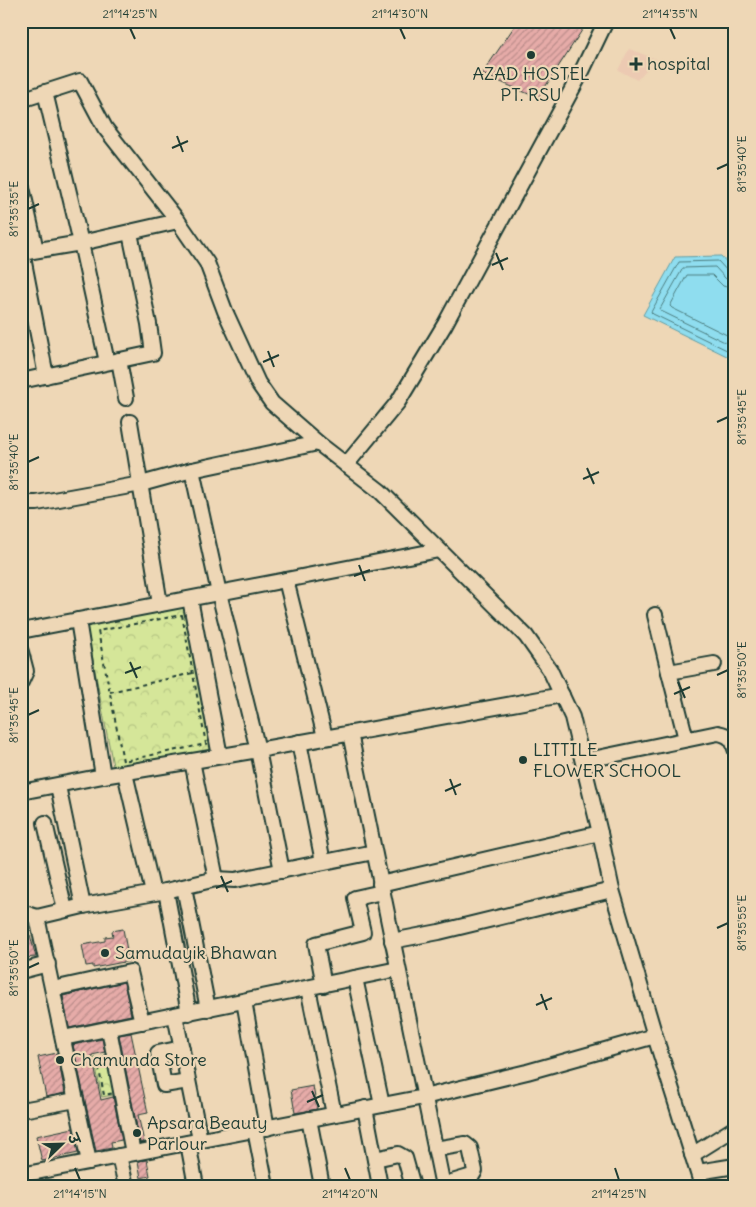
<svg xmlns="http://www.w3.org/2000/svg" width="756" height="1207" font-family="Delius,'Playpen Sans Deva',sans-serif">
<defs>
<pattern id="park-crowns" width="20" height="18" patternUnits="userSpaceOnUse" patternTransform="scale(1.25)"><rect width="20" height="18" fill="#d5e699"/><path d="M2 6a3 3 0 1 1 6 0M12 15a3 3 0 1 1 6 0" fill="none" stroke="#b6c684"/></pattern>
<pattern id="building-hatch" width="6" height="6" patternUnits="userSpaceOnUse" patternTransform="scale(1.25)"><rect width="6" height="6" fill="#e6aba8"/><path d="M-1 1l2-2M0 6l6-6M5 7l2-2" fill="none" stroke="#ba8c8a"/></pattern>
</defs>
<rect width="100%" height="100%" fill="#eed7b6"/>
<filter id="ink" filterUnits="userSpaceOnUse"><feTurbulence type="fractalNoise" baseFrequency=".02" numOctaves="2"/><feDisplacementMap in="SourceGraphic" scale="10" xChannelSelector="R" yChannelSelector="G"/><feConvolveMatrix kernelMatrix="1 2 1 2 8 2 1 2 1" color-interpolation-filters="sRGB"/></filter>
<g filter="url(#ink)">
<polygon fill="#eccab2" points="629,49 656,59 637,80 618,70"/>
<g fill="url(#park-crowns)" stroke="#7a9266">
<polygon points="185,605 215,753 114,771 86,623"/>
<polygon points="110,1055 118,1094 102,1097 94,1058"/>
</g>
<polygon fill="#8fddef" stroke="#629da4" points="721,256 735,272 735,360 643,315 675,257"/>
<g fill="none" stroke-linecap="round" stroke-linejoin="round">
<g stroke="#4c7d7f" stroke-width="1">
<polyline points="735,275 729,273 718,261 679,262 651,312 653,314 735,354"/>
<polyline points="735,281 726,279 715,267 683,268 660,309 661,311 735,347"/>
<polyline points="735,289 723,286 712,275 687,275 670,306 672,308 735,339"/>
</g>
</g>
<g fill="url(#building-hatch)" stroke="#1f3d34">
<polygon points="518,21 588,21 538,98 482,74"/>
<polygon points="123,929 129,961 93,968 93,965 86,966 82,945 105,941 105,937 113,936 112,931"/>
<polygon points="30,935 36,957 23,958 21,956 21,937"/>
<polygon points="124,982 131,1015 69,1028 63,996"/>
<polygon points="131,1033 148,1113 138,1115 144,1142 140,1143 119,1035"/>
<polygon points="102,1039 105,1052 92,1055 101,1100 113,1097 122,1140 111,1142 112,1148 96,1151 73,1045"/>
<polygon points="57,1053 65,1093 46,1097 38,1057"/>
<polygon points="313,1086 317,1109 295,1113 291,1090"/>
<polygon points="73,1128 78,1153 42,1161 36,1136"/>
<polygon points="147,1160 150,1176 141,1178 138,1161"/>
</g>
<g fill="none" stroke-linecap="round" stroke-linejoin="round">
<g stroke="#1f3d34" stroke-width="18">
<g id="minor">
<polyline points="45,92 81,243 107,362"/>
<polyline points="21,100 80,81 105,128 178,221 207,263 225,311 258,383 272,403 318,443 380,491 526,636 550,670 572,717 600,833 612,890 655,1036 702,1186"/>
<polyline points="21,183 36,250"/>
<polyline points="22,252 46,376"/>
<polyline points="21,253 81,243 178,221"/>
<polyline points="119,360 126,398"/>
<polyline points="21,381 153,353 149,324 130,233"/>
<polyline points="130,422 160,604"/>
<polyline points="346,465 398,402 445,324 582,71 606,21"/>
<polyline points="192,470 219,593 258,750 282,871"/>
<polyline points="21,503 37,503 141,484 192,470 318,443"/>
<polyline points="190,599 220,756"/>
<polyline points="655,615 669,672"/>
<polyline points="78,620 103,776"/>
<polyline points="21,631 286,580"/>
<polyline points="21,652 26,671 21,682"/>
<polyline points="350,733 443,1186"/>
<polyline points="325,737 286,580 439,550"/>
<polyline points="686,739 669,672 714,664"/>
<polyline points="299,742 323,862"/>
<polyline points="192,761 216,879"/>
<path d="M583,761L718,733C728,735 733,738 735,749"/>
<polyline points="125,773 153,893"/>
<polyline points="58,786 83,906"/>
<polyline points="21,792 103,776 258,750 562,695"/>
<polyline points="45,823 65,910"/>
<polyline points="380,884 600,833"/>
<polyline points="184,887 208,1009"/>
<polyline points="166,891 189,1013"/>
<polyline points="21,912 37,917 89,1162"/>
<polyline points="37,917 83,906 166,891 216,879 235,880 374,852"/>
<polyline points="392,941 439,932 612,890"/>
<polyline points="21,971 48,964"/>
<polyline points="355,978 382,1105"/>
<polyline points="324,985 316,944 363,932 355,898 382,892"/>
<polyline points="308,988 334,1114"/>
<polyline points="53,989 130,972 142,1022"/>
<polyline points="244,1001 267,1128"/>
<polyline points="175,1015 200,1140"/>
<polyline points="109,1029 133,1153"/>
<polyline points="63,1038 398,969"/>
<polyline points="182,1048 158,1053 164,1085 188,1081"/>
<polyline points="21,1107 22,1110 76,1100"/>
<polyline points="365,1108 380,1186"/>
<polyline points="309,1119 322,1186"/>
<polyline points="255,1130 266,1186"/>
<polyline points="188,1143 196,1186"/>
<polyline points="435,1149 465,1144 470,1148 475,1171 472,1176 442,1185"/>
<polyline points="692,1155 735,1128"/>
<polyline points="119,1156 126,1186"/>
<polyline points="375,1159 398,1154 405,1158 412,1183 410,1186"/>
<polyline points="698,1172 735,1166"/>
<polyline points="21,1175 424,1097 527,1072 655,1036"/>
</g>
</g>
<g stroke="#1f3d34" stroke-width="2" stroke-dasharray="4 4" stroke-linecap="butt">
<polygon points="182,615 206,744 123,761 98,631"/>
<polyline points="110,692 193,673"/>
<polygon points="108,1057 115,1093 104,1095 97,1059"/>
</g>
<use href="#minor" stroke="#eed7b6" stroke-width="14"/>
</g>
</g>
<path fill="none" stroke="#1f3d34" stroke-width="2" d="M130,28L135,39M400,28L405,39M670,28L675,39M177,136L183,152M172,148L188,141M717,169L728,164M28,209L39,204M496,253L503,270M492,265L508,258M268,351L274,367M263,362L279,355M717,422L728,417M28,462L39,457M587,468L594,484M583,479L599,472M359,565L365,581M354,576L370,570M130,662L137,678M125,673L141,667M717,675L728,670M678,682L685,698M674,694L690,687M28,715L39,710M450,779L456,795M445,791L461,784M221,876L228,892M216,888L232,881M717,928L728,923M28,968L39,963M541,994L547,1010M536,1005L552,998M312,1091L319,1107M307,1102L323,1095M75,1168L80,1180M345,1168L350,1180M615,1168L619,1180"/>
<g fill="#1f3d34" stroke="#eed7b6" stroke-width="2">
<circle cx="531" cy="55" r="5"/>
<path d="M633.5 56.5h5v5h5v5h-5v5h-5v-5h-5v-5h5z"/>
<circle cx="523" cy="760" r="5"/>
<circle cx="105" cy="953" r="5"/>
<circle cx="60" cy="1060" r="5"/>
<circle cx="137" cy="1133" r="5"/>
</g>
<g text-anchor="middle" stroke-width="4.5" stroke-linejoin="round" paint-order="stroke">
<g font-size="18" fill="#1f3d34" stroke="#eed7b6" text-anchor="start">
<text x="647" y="70">hospital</text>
<text x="531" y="80" text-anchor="middle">AZAD HOSTEL<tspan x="531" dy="21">PT. RSU</tspan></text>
<text x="533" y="756">LITTILE<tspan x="533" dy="21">FLOWER SCHOOL</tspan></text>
<text x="115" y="959">Samudayik Bhawan</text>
<text x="70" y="1066">Chamunda Store</text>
<text x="147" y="1129">Apsara Beauty<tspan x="147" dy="21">Parlour</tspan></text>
</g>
</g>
<rect width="756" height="1207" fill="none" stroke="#eed7b6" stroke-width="55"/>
<g transform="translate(62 1144) rotate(67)" stroke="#eed7b6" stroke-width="4" paint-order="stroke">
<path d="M0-4L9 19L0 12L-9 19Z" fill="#1f3d34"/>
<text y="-8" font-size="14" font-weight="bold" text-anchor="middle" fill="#1f3d34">उ</text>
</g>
<rect x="28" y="28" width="700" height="1152" fill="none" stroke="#1f3d34" stroke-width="2"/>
<g font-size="12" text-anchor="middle" fill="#1f3d34">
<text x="130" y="18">21°14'25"N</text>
<text x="400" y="18">21°14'30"N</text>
<text x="670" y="18">21°14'35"N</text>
<text transform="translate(742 164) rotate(-90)" y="4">81°35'40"E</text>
<text transform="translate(14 209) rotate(-90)" y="4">81°35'35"E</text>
<text transform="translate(742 417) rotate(-90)" y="4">81°35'45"E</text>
<text transform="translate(14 462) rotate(-90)" y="4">81°35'40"E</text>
<text transform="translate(742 670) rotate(-90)" y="4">81°35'50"E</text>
<text transform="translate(14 715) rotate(-90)" y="4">81°35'45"E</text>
<text transform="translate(742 923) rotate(-90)" y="4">81°35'55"E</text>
<text transform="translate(14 968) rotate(-90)" y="4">81°35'50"E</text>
<text x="80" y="1198">21°14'15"N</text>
<text x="350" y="1198">21°14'20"N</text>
<text x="619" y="1198">21°14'25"N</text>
</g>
</svg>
